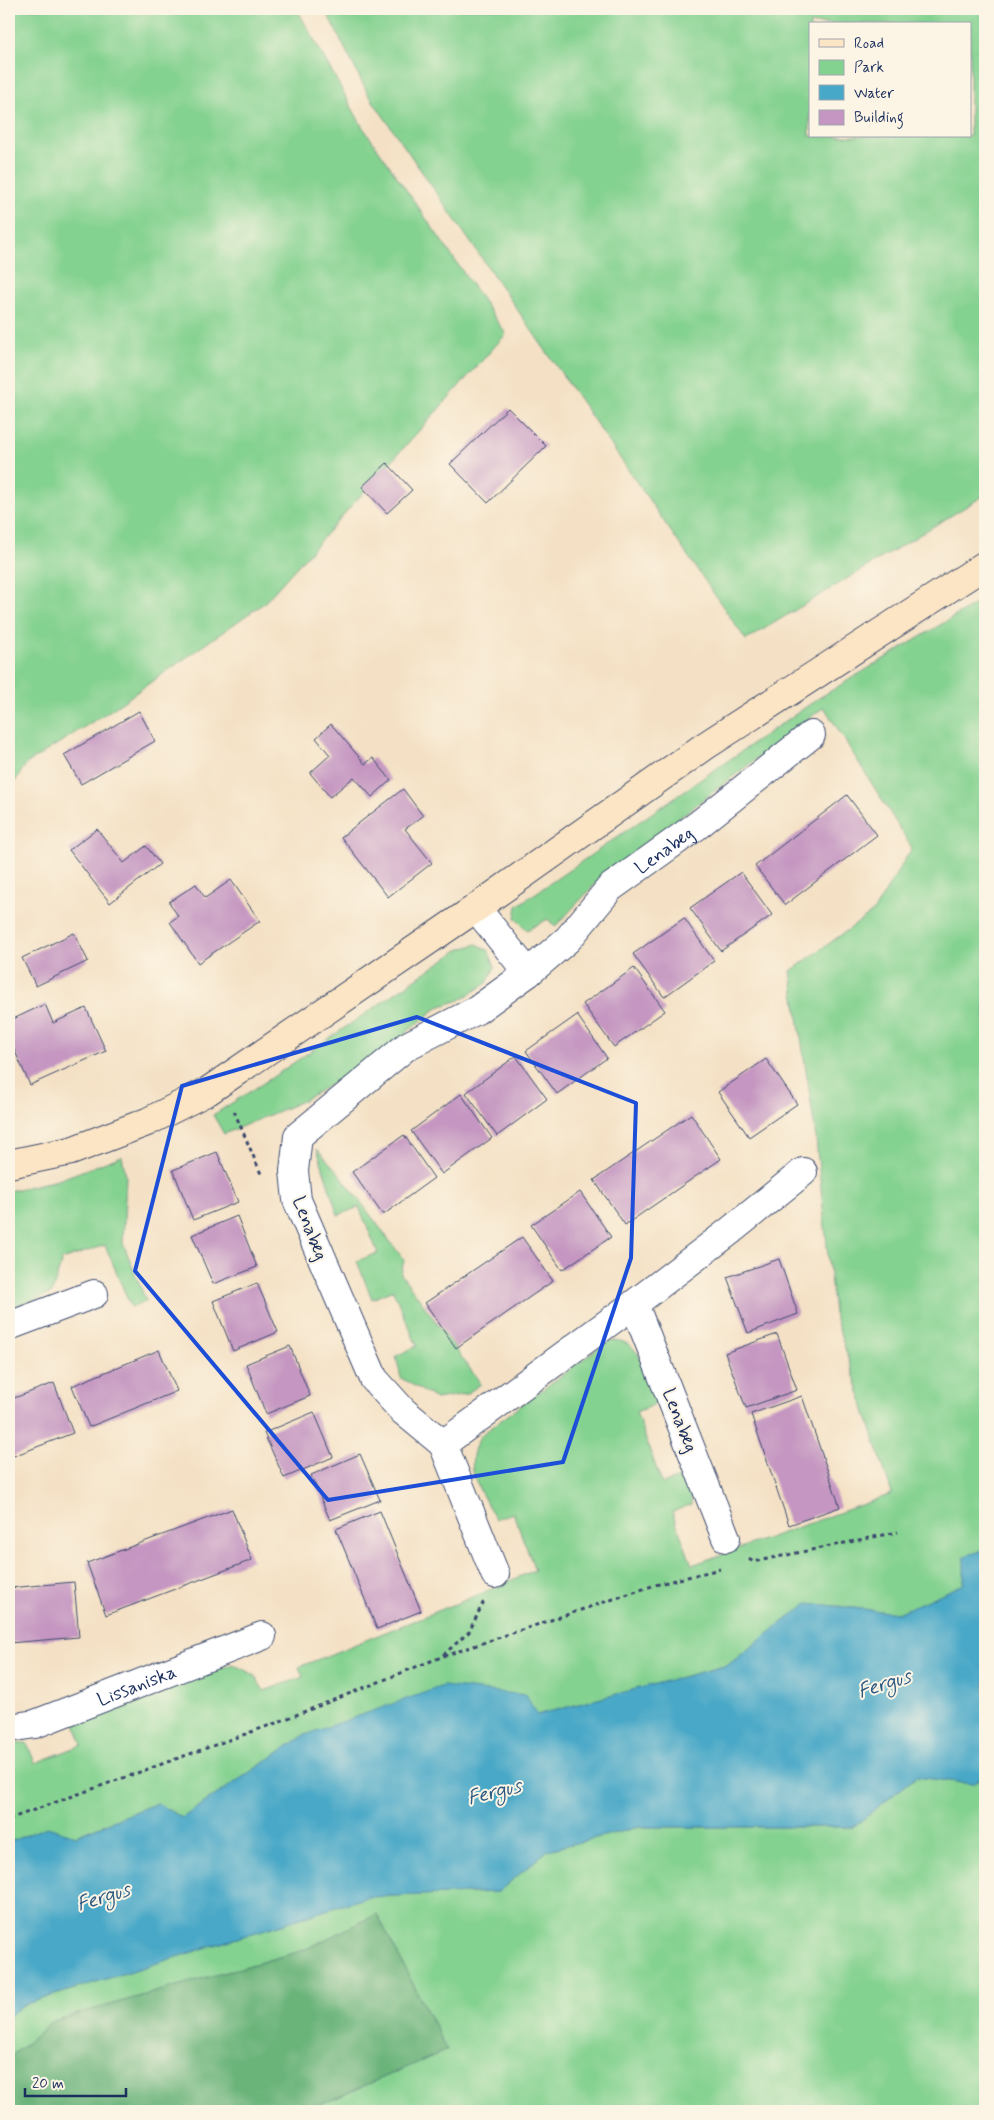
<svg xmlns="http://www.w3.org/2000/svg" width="994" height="2120" font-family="Mynerve,sans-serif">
<rect width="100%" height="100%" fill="#fcf5e5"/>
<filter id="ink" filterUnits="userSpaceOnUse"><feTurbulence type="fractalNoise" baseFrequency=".02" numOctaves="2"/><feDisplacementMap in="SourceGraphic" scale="10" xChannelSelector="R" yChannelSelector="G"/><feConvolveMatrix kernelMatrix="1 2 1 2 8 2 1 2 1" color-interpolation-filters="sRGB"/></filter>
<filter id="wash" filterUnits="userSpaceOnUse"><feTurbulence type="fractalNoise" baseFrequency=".0096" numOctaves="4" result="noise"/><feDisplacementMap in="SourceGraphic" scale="20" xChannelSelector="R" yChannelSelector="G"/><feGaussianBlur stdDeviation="1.12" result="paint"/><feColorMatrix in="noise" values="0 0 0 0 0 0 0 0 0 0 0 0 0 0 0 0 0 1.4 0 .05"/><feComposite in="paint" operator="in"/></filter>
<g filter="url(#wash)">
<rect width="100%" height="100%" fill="#f4e1c5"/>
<g fill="#84d290" stroke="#508077" fill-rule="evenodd">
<polygon points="9,9 297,9 362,126 506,334 264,603 114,708 26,764 9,791"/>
<path d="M325,9H985V495L746,640L368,94ZM810,24H970V136H810Z"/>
<path d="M985,598V1550L965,1556V1584L898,1613L808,1603L728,1665L537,1715L305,1735L182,1818L157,1803L75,1836L47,1827L9,1842V1744L27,1743L35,1763L82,1745L75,1725L233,1664L254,1675L264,1691L303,1677L299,1667L475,1596L535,1570L513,1513L495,1519C480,1488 461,1469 481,1435L608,1341C641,1334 649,1380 658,1403L636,1412L662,1484L684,1476L692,1504L672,1512L692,1565L892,1494L834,1314L815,1130L791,971L873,912L912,848L824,707L602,877L555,927L548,919L527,930L515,918L517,906L819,698Z"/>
<polygon points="477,944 488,950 495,967 487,983 460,1000 438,1007 367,1064 300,1102 224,1134 213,1115 273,1077 458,950"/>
<polygon points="317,1149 339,1173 404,1260 401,1274 481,1384 466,1394 436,1399 401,1378 396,1356 417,1346 393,1290 372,1299 357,1261 378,1253 359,1207 338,1215"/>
<polygon points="122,1156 126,1176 123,1243 146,1301 131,1307 105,1245 62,1260 52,1293 9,1308 9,1191 58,1180"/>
<polygon points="985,1774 985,2111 306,2111 447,2050 377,1914 304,1950 53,2021 9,2058 9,2016 23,2005 368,1897 498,1892 548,1850 639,1827 853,1827 916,1777 974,1784"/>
</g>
<polygon fill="#6bb47a" stroke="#43726c" points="377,1914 447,2050 306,2111 9,2111 9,2058 53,2021 304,1950"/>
<polygon fill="#48a8c7" stroke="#326c92" points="985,1550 985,1774 974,1784 916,1777 853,1827 639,1827 548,1850 498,1892 368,1897 23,2005 9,2016 9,1842 47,1827 76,1836 157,1803 182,1818 305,1735 443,1686 526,1695 537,1715 728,1665 808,1603 898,1613 964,1584 964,1556"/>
<g id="blocks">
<g fill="#c496c1">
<polygon points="508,408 546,446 488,503 450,464"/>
<polygon points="387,463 412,490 387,513 362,487"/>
<polygon points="139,711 155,741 81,784 64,755"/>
<polygon points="331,724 365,764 373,758 391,780 372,797 354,777 330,797 310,773 330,755 316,738"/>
<polygon points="403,789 423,816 405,829 432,863 388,897 341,837"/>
<polygon points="847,795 877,835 785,905 755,866"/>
<polygon points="97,829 124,863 146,846 160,864 110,903 69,850"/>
<polygon points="741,872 772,915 721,951 690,908"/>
<polygon points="231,880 260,921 198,963 170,922 178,916 169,902 196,884 205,898"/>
<polygon points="684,918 714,961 664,997 633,954"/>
<polygon points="74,933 88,961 36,986 22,958"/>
<polygon points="634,968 665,1011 614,1047 583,1004"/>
<polygon points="45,1004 53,1023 86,1008 106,1051 30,1085 9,1038 9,1021"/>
<polygon points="577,1015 607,1058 557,1094 526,1051"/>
<polygon points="516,1056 547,1099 497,1136 466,1093"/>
<polygon points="766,1059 797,1104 749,1137 718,1092"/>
<polygon points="461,1094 492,1138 442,1174 411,1131"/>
<polygon points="691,1114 721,1159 625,1225 594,1180"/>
<polygon points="404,1135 434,1178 383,1215 352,1172"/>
<polygon points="217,1152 238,1202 193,1220 173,1170"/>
<polygon points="580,1192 611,1237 562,1270 531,1225"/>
<polygon points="237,1216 257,1267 213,1284 192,1235"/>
<polygon points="522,1237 553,1281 456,1348 425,1303"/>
<polygon points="779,1259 798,1314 748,1333 727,1277"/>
<polygon points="257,1283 278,1332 233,1351 213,1301"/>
<polygon points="777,1334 797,1390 746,1408 725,1353"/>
<polygon points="290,1346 310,1396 266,1414 246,1364"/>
<polygon points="159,1350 177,1391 89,1427 72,1386"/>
<polygon points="54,1383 73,1433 11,1457 9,1452 9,1400"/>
<polygon points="802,1396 840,1507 789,1525 751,1414"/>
<polygon points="314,1412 333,1457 284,1478 264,1433"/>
<polygon points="360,1454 380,1500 330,1520 311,1475"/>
<polygon points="232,1509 252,1560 106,1615 87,1563"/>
<polygon points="380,1511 421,1611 377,1629 336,1529"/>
<polygon points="74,1582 79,1637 9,1643 9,1588"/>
</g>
</g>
</g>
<g filter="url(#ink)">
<use href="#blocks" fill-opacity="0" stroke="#3c4a6d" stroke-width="1"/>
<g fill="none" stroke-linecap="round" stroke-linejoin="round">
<g stroke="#3c4a6d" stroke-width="30">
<g id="street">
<polyline points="476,908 528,973"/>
<polyline points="9,1326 94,1294"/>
<polyline points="443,1444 634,1304"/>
<polyline points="726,1538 634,1304 730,1231 803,1172"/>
<path id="s1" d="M495,1574L443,1444L403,1411L374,1379L297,1200L294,1171L298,1136L407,1046L477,1010L528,973L568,939L610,888L698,825L811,735"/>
<path id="s2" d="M9,1728L35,1724L262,1636"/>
</g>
</g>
<g stroke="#3c4a6d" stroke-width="30">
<polyline id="secondary" points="9,1164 71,1151 147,1122 208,1091 476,908 705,746 985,565"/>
</g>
<g stroke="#3c4a6d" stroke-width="3" stroke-dasharray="4 4" stroke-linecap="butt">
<polyline points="234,1111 261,1174"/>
<polyline points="749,1559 753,1562 898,1532"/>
<polyline points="443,1655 469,1632 484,1601"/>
<polyline points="9,1819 276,1723 441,1657 655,1585 720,1569"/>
</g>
<use href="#street" stroke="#fff" stroke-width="28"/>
<use href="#secondary" stroke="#fce5c4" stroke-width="28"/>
</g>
</g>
<path fill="none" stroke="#1d4ed8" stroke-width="4" stroke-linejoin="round" d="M417,1017L636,1103L631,1258L563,1462L328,1500L135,1271L182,1086Z"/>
<g text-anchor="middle" stroke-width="4" stroke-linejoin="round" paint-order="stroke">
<g font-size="19" fill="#1b2f5e" stroke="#fcf5e5">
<text dy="7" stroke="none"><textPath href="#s1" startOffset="962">Lenabeg</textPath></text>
<text transform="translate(311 1228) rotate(69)" y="7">Lenabeg</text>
<text transform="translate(681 1420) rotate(69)" y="7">Lenabeg</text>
<text dy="7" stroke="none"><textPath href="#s2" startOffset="135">Lissaniska</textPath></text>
</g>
<g font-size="20" font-style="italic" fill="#2b5983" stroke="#fcf5e5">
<text transform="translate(884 1683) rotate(-18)" y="7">Fergus</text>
<text transform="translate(494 1791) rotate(-14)" y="7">Fergus</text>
<text transform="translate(103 1896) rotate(-17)" y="7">Fergus</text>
</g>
</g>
<rect width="994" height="2120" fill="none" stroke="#fcf5e5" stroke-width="30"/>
<rect x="809" y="22" width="162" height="115" fill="#fcf5e5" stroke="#a2a6af"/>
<rect x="819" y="39" width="25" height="8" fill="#fce5c4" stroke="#a2a6af"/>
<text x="854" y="48" font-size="15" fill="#1b2f5e">Road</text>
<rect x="819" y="60" width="25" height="15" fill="#84d290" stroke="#a2a6af"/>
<text x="854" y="72" font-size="15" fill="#1b2f5e">Park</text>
<rect x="819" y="85" width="25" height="15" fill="#48a8c7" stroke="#a2a6af"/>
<text x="854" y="98" font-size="15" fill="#1b2f5e">Water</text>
<rect x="819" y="110" width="25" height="15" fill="#c496c1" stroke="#a2a6af"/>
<text x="854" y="122" font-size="15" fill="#1b2f5e">Building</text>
<path d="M25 2088v8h101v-8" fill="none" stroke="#1b2f5e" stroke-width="2.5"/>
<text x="32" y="2088" font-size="15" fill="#1b2f5e" stroke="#fcf5e5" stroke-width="4" paint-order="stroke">20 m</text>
</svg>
